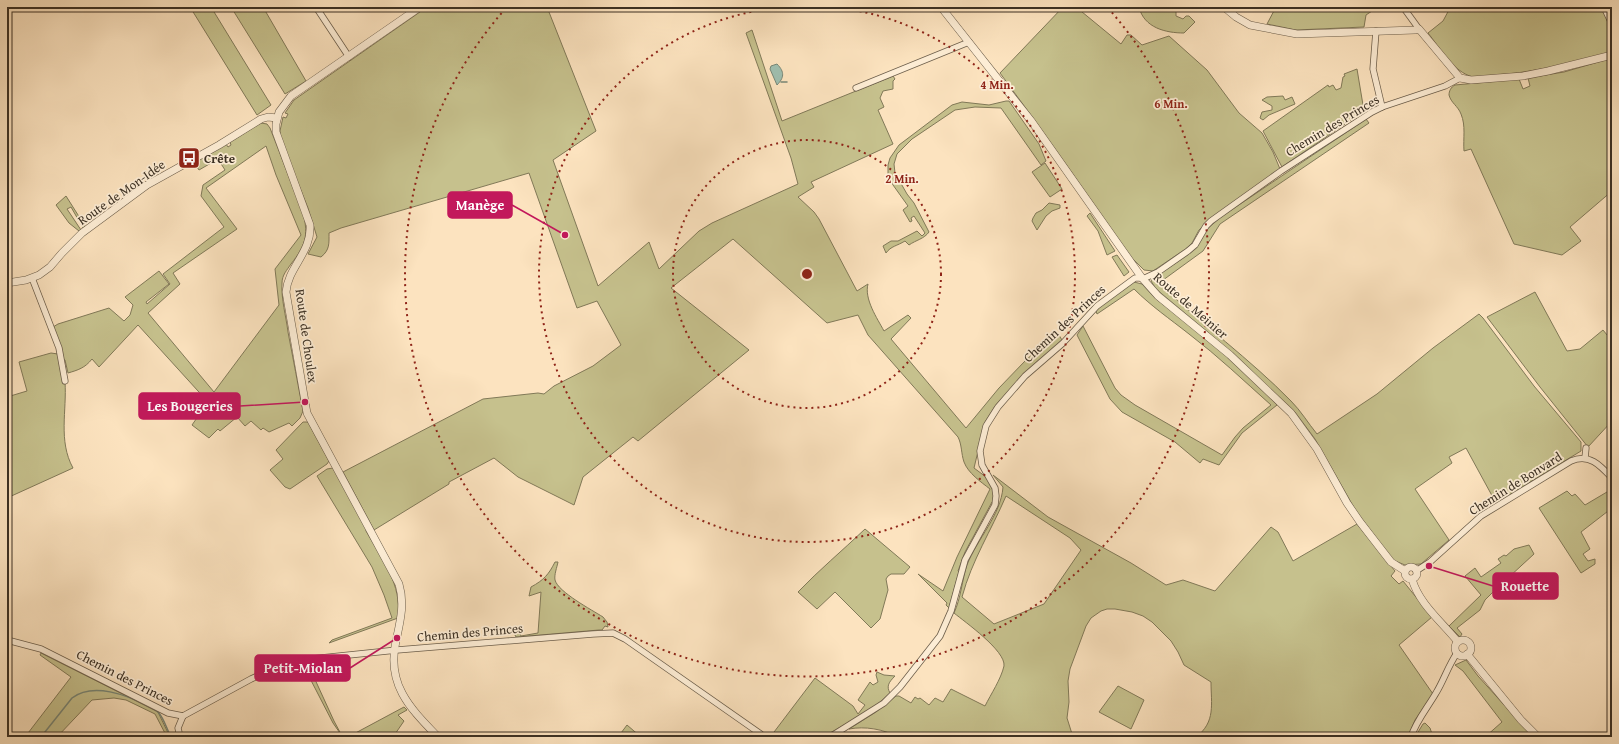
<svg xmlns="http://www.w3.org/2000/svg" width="1619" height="744" font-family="'Gentium Book Plus',serif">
<rect width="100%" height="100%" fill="#fce3bf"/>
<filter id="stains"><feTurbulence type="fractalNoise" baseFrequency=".005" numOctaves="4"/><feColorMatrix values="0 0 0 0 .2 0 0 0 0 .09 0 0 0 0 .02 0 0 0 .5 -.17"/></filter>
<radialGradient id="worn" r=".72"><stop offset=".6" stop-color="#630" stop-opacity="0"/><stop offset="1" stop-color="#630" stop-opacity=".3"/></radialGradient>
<g fill="#c6c18d" stroke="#817958" fill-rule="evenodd">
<polygon points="190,7 211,7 271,105 257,115"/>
<polygon points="231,7 263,7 306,81 285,94"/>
<path d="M427,7H547L596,131L553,160L598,286L649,242L659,269L699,231L712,223L798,184L791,158L746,33L752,30L782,121L893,76L895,79L893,81V89L883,91L880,98L884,107L878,110L893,144L811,182L814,187L798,197L814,212L819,219L857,291L868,284C864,299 877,318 884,331L908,315L911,318L891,339L966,428L999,388L1025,361L1057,332L1062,340L1022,376L995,406L985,422L974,468L986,477L994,490L993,502H992L965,552L958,571L959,572L949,608L946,605L947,603L918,574L943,591L957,557L990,489C981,482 968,473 964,462C961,453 962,445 958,437L868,335L858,315L827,323L733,239L671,288L749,350L638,441L633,437L583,477L574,505L518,477L494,458L449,482V484L374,530L343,472L483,399L538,393L544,394L554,386L593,366L621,345L597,301L577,308L529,173L341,228L329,233C329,243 330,250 321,257L308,254L317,237L308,208L281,141L280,131L283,117L286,118L288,114L285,113L294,100Z"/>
<path d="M1063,7H1076L1121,44L1127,35H1131L1142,45L1169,36L1207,70L1239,113L1262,133L1273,152L1280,169L1211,218L1199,230L1192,243L1187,248L1153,271L1144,270L1131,257C1087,195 1045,133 1000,73Z"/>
<path d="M1139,7H1176V16L1183,19L1186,16H1189L1195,22L1184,33C1166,33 1144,28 1139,7Z"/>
<polygon points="1276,7 1378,7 1366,15 1364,27 1296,30 1267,24"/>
<path d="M1449,7H1601L1612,30V52L1559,66L1517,73L1473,77C1453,72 1440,48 1428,33L1443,21L1450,8Z"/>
<path d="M1612,58V191L1570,227L1581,241L1562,255L1514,244L1471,149L1464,151C1463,138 1466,126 1461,114C1458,106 1451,103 1449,95C1449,91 1451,87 1455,85L1519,79L1523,89L1530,86L1528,78L1564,72Z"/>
<polygon points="1357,69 1364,111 1282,167 1263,131 1328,85 1329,87 1333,85 1336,90 1341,88 1343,77 1345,76 1344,74"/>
<polygon points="1283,96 1285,100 1292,97 1295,104 1269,115 1263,120 1260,118 1262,112 1272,110 1272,106 1262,100 1267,97"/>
<path d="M1006,101H1009L1039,144L1046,161L1041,165L1001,108L975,107L955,110L912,139L897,154L894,164L895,173L907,194L914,203L929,232C924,239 916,240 909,245L905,241C897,246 891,246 886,253L883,246L891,241H898L917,231L922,236L925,233L914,216L911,218L912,221L910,222L903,210L908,206L893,185L888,174V165L890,158L899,145L952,105L962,102L989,105Z"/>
<path d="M1366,119L1369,123L1220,224L1203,251L1159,283C1201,324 1250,359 1291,401C1301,411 1308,423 1317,434L1377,394L1433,348L1479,314L1483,318L1534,386L1581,442V451L1496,503L1466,448L1449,457L1452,463L1415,489L1449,540L1421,564L1405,565L1393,560L1356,511L1315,439L1295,412L1210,334L1156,289L1151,281L1152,279L1189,254L1200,242L1206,230L1221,217Z"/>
<path d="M261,123L267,124L270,128L303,213C309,236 305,246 291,264C287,270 282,275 282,283C281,299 286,316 288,332C293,358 298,385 303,411L300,418L292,426L289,423L269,432L263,428L261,430L251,421L245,426L237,417L220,431L218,429L209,438L192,425L208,402L138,325L99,367L92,359C85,368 78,370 68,373L65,360H64L53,327L58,324L109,308L124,321L130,315L133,305L125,297L159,271L169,284L146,302L147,304L170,284L163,274L224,227L201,196L203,185L225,170L218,159L199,170L193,161L226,144L228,147L231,145L230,142ZM266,146L276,175L301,235L275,269L279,305L214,392L148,313L180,284L173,273L237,229L206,188Z"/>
<polygon points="1045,163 1062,189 1050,197 1032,172"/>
<polygon points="66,196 85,226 83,228 71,207 67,209 81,230 79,231 69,223 56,205"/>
<polygon points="1049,203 1060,205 1060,208 1052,211 1046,216 1037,230 1032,221 1033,218 1036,213 1042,210"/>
<polygon points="1090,213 1115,251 1107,255 1098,231 1087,216"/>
<polygon points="1117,255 1129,272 1124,276 1112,257"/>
<path d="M1134,282L1142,284L1156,299L1200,333L1241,369L1277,405L1242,433L1219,465L1203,459L1200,463L1175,442L1122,412L1110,399L1077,335L1083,326L1115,388L1121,395L1135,405L1222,455L1235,437L1243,428L1271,405C1244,381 1218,356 1189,334C1170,319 1151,306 1134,289L1097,314L1096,311L1098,308Z"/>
<polygon points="1535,292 1567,351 1580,349 1603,330 1612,341 1612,421 1588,447 1540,387 1487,317"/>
<path d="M51,353L58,354C60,363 64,373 65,382C67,410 58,441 73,468L7,498V397L27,391L19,362Z"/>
<polygon points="303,422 308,422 329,461 327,464 290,489 285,487 270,470 283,459 276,450"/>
<path d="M333,468L366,527V531C382,559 402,584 398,618L329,643L332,640L392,618L384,595L372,567L317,476L327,469Z"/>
<path d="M993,475L1048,517L1131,563L1166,585L1183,580L1215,591L1271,527L1278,532L1293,561L1357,524L1395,571L1391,576L1399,584L1403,581L1432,617L1399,645L1433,694L1415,720L1408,737H1196C1216,722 1211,704 1211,682L1184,665L1178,652L1171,641L1152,622L1143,616L1132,612L1115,609H1107L1101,611L1091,618L1086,626L1070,669L1068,681L1069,702L1067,718L1073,737H898C883,729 865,726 849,729L876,712L896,696H899L911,703L915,697L918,699L920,698L929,705L935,698L943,702L951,689L985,706C991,694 1001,679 1004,666C1006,651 965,622 954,613C961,598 962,580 967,565C977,539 1001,515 1003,487ZM1006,496L1070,538L1081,550L1044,604L994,624L962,597C972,560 991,531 1006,496Z"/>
<polygon points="1612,489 1612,508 1581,532 1590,549 1583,554 1588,561 1595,559 1595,564 1581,573 1539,508 1567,491 1572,496 1575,494 1585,505"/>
<path d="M865,529L910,567L904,574H891L888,576L886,579L888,590L880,619L871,628L835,592L817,609L798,592C819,570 842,551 865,529Z"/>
<polygon points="1529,545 1534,554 1496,589 1485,600 1480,610 1457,628 1462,634 1460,637 1449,626 1481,595 1465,576 1475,568 1481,577 1501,563 1498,559 1504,555 1506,556 1514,549"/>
<path d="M555,562H558C557,567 554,575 555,580C558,592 592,610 603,617L607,622L608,627L605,626L602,630H599L517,637L515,636L519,626V632L521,636L538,633L541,592L529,596L531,587C544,580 549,574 555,562Z"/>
<polygon points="41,653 158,712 170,737 167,737 155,714 126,700 114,698 92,700 57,737 25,737 71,677 40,655"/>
<polygon points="1466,660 1478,676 1533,737 1485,737 1502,722 1463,671 1455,665"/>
<polygon points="307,662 334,721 342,736 333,723 302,663"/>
<path d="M877,672L884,675L895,676C889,682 886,686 890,693L872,709L823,737H773L771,736L815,678L853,706L858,714L865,705L858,700L870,682L873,685L878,682L876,675Z"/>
<polygon points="1118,686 1144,700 1131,729 1099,712"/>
<polygon points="404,707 407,710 398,715 404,721 393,737 348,737"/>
<polygon points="1425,723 1430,728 1433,737 1419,737 1417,734 1416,737 1415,737 1423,724"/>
<polygon points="627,725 641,737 618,737"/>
</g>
<path fill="#9fbeaf" stroke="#778677" d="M777,64C785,72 784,78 777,85L770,69L771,66Z"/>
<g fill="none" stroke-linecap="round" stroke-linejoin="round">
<g stroke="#778677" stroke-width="1.5">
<polyline points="781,82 787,82"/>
<path d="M41,737L72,698C93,682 127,695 148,706C151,708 156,710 158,712C164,718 167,730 171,737"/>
</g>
<g stroke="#6c5e4b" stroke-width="7">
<g id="minor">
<polyline points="316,7 349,57"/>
<polyline points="1403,7 1419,29"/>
<polyline points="1604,7 1612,24"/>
<polyline points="1376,31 1373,69 1382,107"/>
<polyline points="856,88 969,42"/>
<polyline points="32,278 59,348 65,381"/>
<polyline points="1585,458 1586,448"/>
<path d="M1416,571L1430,562L1481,516L1571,461C1589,453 1600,465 1612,478"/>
<polyline points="7,640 41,649 168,713 183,716 251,679 277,667 301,660 397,650 593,634 613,633 625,639 765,737"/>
<polyline points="180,737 178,728 183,716"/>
<polyline points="830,737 884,703 900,687 940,636 951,611 965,560 995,505 996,496 995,488 982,465 980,451 986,426 998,407 1025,376 1063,343 1097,306 1135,278 1145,278 1158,272 1188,251 1195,245 1206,226 1211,221 1281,171 1372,112 1382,107 1445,86 1460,78"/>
<path d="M1411,737C1416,721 1428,707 1436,693C1444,680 1448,666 1457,653"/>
</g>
</g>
<g stroke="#6c5e4b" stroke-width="8">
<g id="tertiary">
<path d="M420,7L291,96L279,112L276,124V132L310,225C312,252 288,267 286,292L307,413L399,584C405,604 400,622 396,641C386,685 411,709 438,737"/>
<polyline points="941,7 1032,122 1142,278 1158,296 1230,355 1291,413 1317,449 1347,503 1360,522 1391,562 1405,571"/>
<polyline points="1224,7 1236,17 1250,25 1297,34 1415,30 1419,29 1460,78 1471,80 1523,76 1548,71 1612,55"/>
<polyline points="7,283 26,280 39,275 50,267 62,253 82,233 147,185 219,145 261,119 268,117 277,118"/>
<circle cx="1411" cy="573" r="6"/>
<path d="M1412,579C1419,604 1442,622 1458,642"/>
<circle cx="1463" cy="648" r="8"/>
<polyline points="1467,654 1521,720 1538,737"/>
</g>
</g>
<use href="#minor" stroke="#fdedd5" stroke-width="5.5"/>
<use href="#tertiary" stroke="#fdedd5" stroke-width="7"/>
</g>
<g fill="none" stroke="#8f2418" stroke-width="2" stroke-dasharray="2 4">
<circle cx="807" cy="274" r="134"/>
<path d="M830 7A268 268 0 1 1 784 7"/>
<path d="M1108 8A402 402 0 1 1 506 8"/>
</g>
<defs>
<g id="bus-square" transform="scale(1.15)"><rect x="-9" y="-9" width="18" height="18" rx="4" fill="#8f2418" stroke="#fdedd5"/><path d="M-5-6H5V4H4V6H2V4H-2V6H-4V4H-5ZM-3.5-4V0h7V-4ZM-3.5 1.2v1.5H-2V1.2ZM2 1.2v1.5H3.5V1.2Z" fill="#fff"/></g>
</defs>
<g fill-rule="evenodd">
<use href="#bus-square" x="189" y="158"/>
</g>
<g text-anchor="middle" stroke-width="3.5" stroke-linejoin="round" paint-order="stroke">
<g font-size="13" fill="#3c3124" stroke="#fdedd5">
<text transform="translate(1332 125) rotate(-31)" y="5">Chemin des Princes</text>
<text transform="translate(121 192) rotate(-35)" y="5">Route de Mon-Idée</text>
<text transform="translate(1191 305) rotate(41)" y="5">Route de Meinier</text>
<text transform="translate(1064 323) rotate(-43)" y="5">Chemin des Princes</text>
<text transform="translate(307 336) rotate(82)" y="5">Route de Choulex</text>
<text transform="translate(1515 483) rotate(-32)" y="5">Chemin de Bonvard</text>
<text transform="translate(470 632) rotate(-5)" y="5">Chemin des Princes</text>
<text transform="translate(125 677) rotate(27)" y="5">Chemin des Princes</text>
</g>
<g font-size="13" font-weight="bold" fill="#3c3124" stroke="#fdedd5" text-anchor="start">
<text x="204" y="163">Crête</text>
</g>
</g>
<circle cx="807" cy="274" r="6" fill="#8f2418" stroke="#fdedd5" stroke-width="2"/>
<g font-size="12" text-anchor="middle" font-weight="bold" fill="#8f2418" stroke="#fdedd5" stroke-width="3.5" stroke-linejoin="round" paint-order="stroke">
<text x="997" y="89">4 Min.</text>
<text x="1171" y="108">6 Min.</text>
<text x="902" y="183">2 Min.</text>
</g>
<path fill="none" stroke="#c2185b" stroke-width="1.5" d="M565 235L512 205M305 402L240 406M1429 566L1493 586M397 638L350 668"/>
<g fill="#c2185b" stroke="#fdedd5" stroke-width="1.5">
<circle cx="565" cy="235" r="4"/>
<circle cx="305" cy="402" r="4"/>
<circle cx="1429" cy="566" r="4"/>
<circle cx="397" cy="638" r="4"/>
</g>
<g fill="#c2185b" stroke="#c2185b" stroke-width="1.5">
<rect x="448" y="192" width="64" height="26" rx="4"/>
<rect x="139" y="393" width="101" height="26" rx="4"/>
<rect x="1493" y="573" width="65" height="26" rx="4"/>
<rect x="255" y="655" width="95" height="26" rx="4"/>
</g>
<g font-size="14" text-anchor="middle" font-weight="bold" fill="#fff">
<text x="480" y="210">Manège</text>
<text x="190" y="411">Les Bougeries</text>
<text x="1525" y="591">Rouette</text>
<text x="303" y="673">Petit-Miolan</text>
</g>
<rect width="1619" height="744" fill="none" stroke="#fce3bf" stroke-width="24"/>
<rect x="8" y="8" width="1603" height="728" fill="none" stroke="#3c3124" stroke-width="2"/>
<rect x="12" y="12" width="1595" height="720" fill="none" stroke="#3c3124"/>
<rect width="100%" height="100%" filter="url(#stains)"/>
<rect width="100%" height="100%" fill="url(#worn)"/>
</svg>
